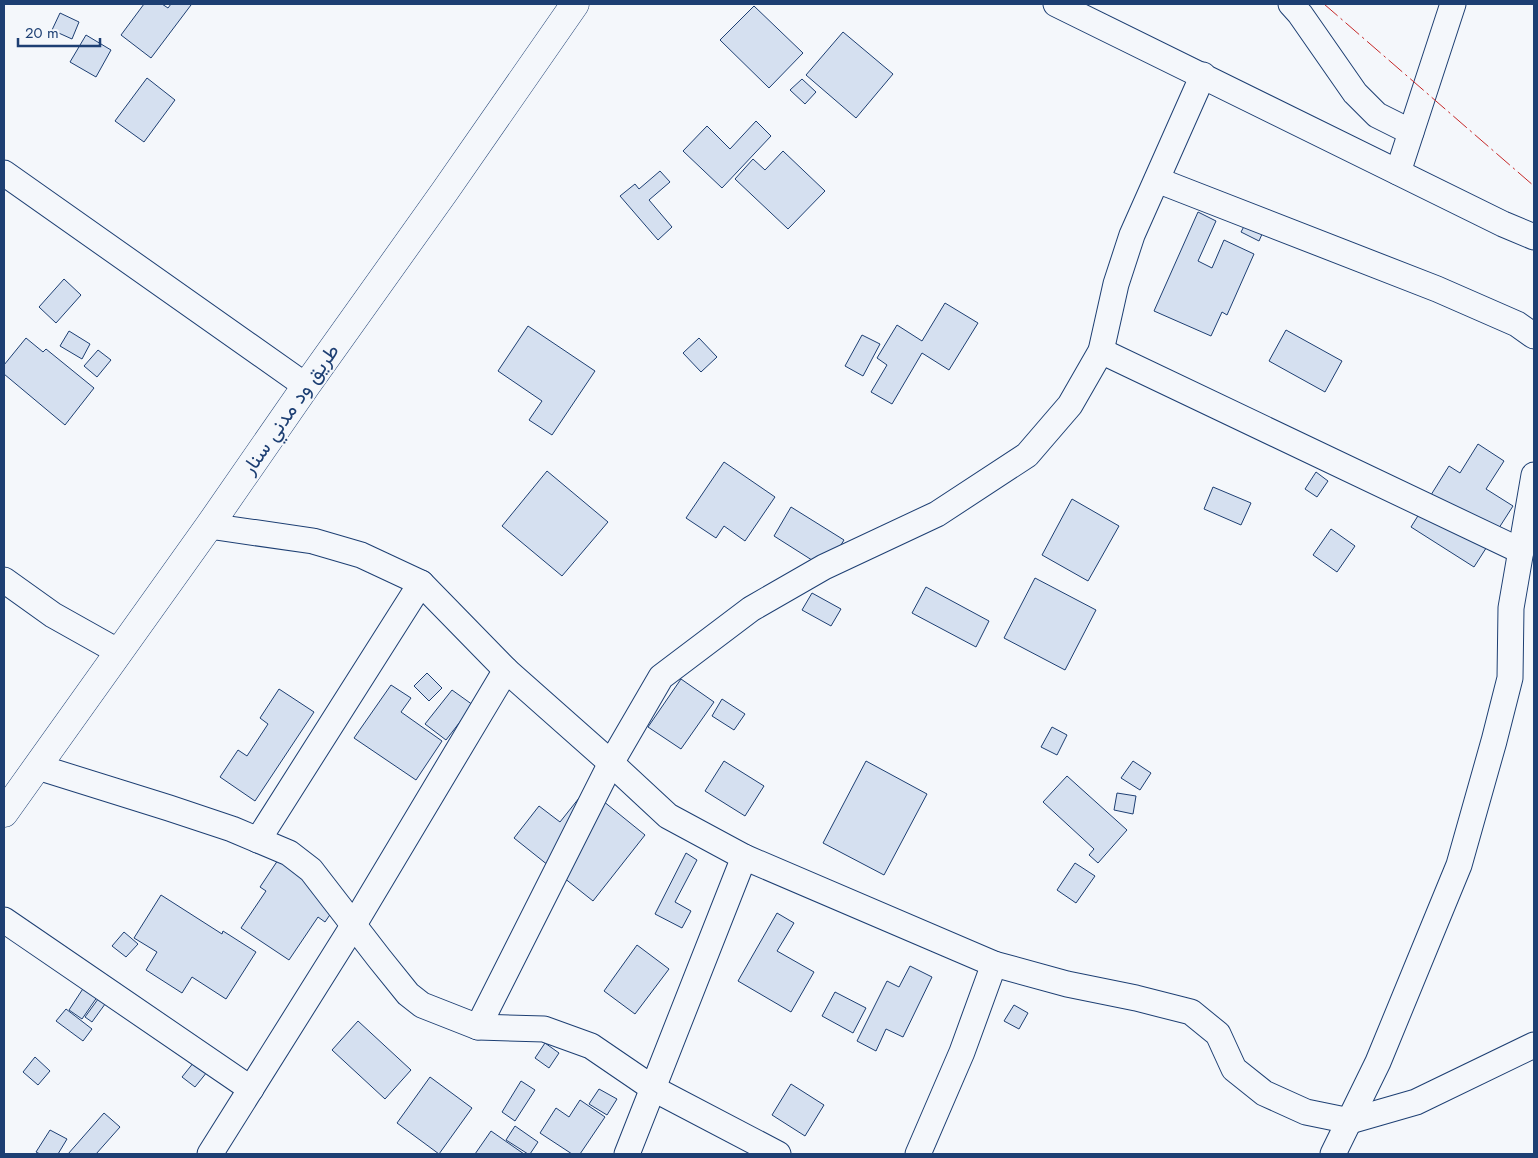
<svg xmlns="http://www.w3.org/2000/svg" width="1538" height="1158" font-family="Jost,Vazirmatn,sans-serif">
<rect width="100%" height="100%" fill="#f4f7fb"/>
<g fill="#d5e0f0" stroke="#1d3f73">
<polygon points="144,4 162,4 168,8 171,4 189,4 191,5 151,58 121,35"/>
<polygon points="754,6 803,53 769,88 720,40"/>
<polygon points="60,13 79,22 72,39 52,30"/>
<polygon points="843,32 893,74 856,118 806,75"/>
<polygon points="86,35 111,50 96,77 70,62"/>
<polygon points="147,78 175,100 144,142 115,121"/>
<polygon points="802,79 816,92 805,104 790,90"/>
<polygon points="756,121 771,136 722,188 683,151 707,126 730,149"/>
<polygon points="783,151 825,191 788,229 735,179 753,159 765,170"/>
<polygon points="660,171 670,182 649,200 672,227 658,240 620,196 635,184 639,189"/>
<polygon points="1198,212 1216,221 1198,261 1212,268 1224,240 1254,254 1227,315 1222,312 1211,336 1154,311"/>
<polygon points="1249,217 1266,225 1259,241 1241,232"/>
<polygon points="64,279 81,295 56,323 39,307"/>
<polygon points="945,303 978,323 949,370 922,353 892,404 871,392 887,365 877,358 897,325 922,341"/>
<polygon points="528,326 595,371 552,435 529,420 542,401 498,371"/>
<polygon points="1286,330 1342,361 1325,392 1269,361"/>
<polygon points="69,331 90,344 82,359 60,346"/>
<polygon points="862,335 880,344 863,376 845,366"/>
<polygon points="26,338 43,352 46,349 94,388 65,425 4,374 4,365"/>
<polygon points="699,338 717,357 701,372 683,353"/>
<polygon points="98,350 111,360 97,377 84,366"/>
<polygon points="1478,444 1504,461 1486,489 1513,506 1474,567 1411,527 1449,466 1460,473"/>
<polygon points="724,462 775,497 745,541 724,526 716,538 686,518"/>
<polygon points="547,471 608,522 562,576 502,526"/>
<polygon points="1316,472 1328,481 1317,497 1305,489"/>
<polygon points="1213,487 1251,503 1241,525 1204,509"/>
<polygon points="1072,499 1119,526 1088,581 1042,555"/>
<polygon points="791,507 844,540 826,569 774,536"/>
<polygon points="1331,529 1355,546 1337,572 1313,555"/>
<polygon points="1035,578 1096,610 1065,670 1004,638"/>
<polygon points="926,587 989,621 976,647 912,613"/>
<polygon points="812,593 841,609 831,626 802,610"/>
<polygon points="427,673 442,688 429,701 414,686"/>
<polygon points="681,679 714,702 681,749 648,727"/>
<polygon points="391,685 411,698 401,712 442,741 416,780 354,738"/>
<polygon points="279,689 314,712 255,801 220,777 238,750 247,756 268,724 260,718"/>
<polygon points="452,690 473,705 446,740 425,724"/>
<polygon points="722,699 745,714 734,730 712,716"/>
<polygon points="1052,727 1067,735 1057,755 1041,747"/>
<polygon points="724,761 764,786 745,816 705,791"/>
<polygon points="866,761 927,794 884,875 823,843"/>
<polygon points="1133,761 1151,773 1140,790 1121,778"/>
<polygon points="1067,776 1127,830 1098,863 1089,855 1094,849 1043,802"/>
<polygon points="587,788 645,835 593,901 514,838 539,806 560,822"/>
<polygon points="1117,793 1136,796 1133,814 1114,810"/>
<polygon points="686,853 697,860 675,902 691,911 682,928 655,914"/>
<polygon points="278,860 340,900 325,922 318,917 289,960 241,928 266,891 260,887"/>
<polygon points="1075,863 1095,876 1076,903 1057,890"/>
<polygon points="161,895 222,934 223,931 256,952 226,999 192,977 182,993 146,970 157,952 134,938"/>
<polygon points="777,913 794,923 777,951 814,972 791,1012 738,981"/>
<polygon points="124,932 138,944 126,957 112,946"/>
<polygon points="637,945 669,969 635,1014 604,991"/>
<polygon points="910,966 932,977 903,1037 886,1029 876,1051 857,1041 887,981 899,987"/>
<polygon points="88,981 102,990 82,1019 69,1010"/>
<polygon points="835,992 866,1008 853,1033 822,1016"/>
<polygon points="101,995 108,1000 92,1022 85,1017"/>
<polygon points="1014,1005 1028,1013 1019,1029 1004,1021"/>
<polygon points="66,1009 92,1029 83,1041 56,1021"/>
<polygon points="358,1021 411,1070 385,1099 332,1050"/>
<polygon points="545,1043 559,1053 549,1068 535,1058"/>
<polygon points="35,1057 50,1071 38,1085 23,1072"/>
<polygon points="194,1062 207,1072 195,1087 182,1077"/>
<polygon points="430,1077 472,1108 439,1154 397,1123"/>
<polygon points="521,1081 535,1090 515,1121 502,1112"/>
<polygon points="791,1084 824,1105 805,1136 772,1115"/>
<polygon points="599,1089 617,1099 607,1115 589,1104"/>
<polygon points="580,1100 605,1117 580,1154 572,1154 540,1133 556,1108 569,1117"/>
<polygon points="104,1113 120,1127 96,1154 68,1154"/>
<polygon points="515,1126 538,1142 530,1154 528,1154 506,1140"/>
<polygon points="50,1130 67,1139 58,1154 40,1154 36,1152"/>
<polygon points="491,1131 524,1154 475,1154"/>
</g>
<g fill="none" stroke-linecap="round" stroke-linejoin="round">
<g stroke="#1d3f73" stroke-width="27">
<g id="street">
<polyline points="1056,4 1503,224 1534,237"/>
<polyline points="1291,4 1300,14 1355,93 1377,115 1411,132"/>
<polyline points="1398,172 1453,4"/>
<polyline points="4,173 306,386"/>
<polyline points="1157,180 1437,289 1517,324 1534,336"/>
<polyline points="1101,351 1521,551"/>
<polyline points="209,526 313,541 361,555 421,583 506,670 611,763 668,816 744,857 994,964 1067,984 1136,998 1191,1012 1218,1034 1234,1069 1264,1093 1306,1112 1350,1121 1416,1102 1534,1045"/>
<polyline points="4,580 53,615 119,652"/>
<polyline points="38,767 169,808 232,829 289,853 311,870 379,958 408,994 422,1005 478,1027 544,1029 591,1046 654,1089 778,1154"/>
<polyline points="258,840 421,583"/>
<polyline points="4,920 251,1089"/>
<polyline points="478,1027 611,763 661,677 751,609 824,567 937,514 1027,455 1070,405 1101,351 1116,284 1132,235 1203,75"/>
<polyline points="210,1154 353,926 506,670"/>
<polyline points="627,1154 744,857"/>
<polyline points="918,1154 962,1052 994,964"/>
<polyline points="1333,1154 1378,1062 1459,865 1494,741 1510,678 1511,608 1534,475"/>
</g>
</g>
<g stroke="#1d3f73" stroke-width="29">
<polyline id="highway" points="4,813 209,526 306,386 445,191 575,4"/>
</g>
<use href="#street" stroke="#f4f7fb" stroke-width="25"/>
<use href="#highway" stroke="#f4f7fb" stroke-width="28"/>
<polyline stroke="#c62828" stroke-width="1" stroke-dasharray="18 4 2.5 4" stroke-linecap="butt" points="1324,4 1534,186"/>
</g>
<g text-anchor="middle" stroke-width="4" stroke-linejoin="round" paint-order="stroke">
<g font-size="20" fill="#1d3f73" stroke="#f4f7fb">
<text transform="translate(290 409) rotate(-55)" y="7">طريق ود مدني سنار</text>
</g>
</g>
<rect width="1538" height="1158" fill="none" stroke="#1d3f73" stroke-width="10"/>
<path d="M18 38v8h82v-8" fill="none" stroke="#1d3f73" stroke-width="2.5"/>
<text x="25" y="38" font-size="15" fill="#1d3f73" stroke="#f4f7fb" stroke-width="4" paint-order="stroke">20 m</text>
</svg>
